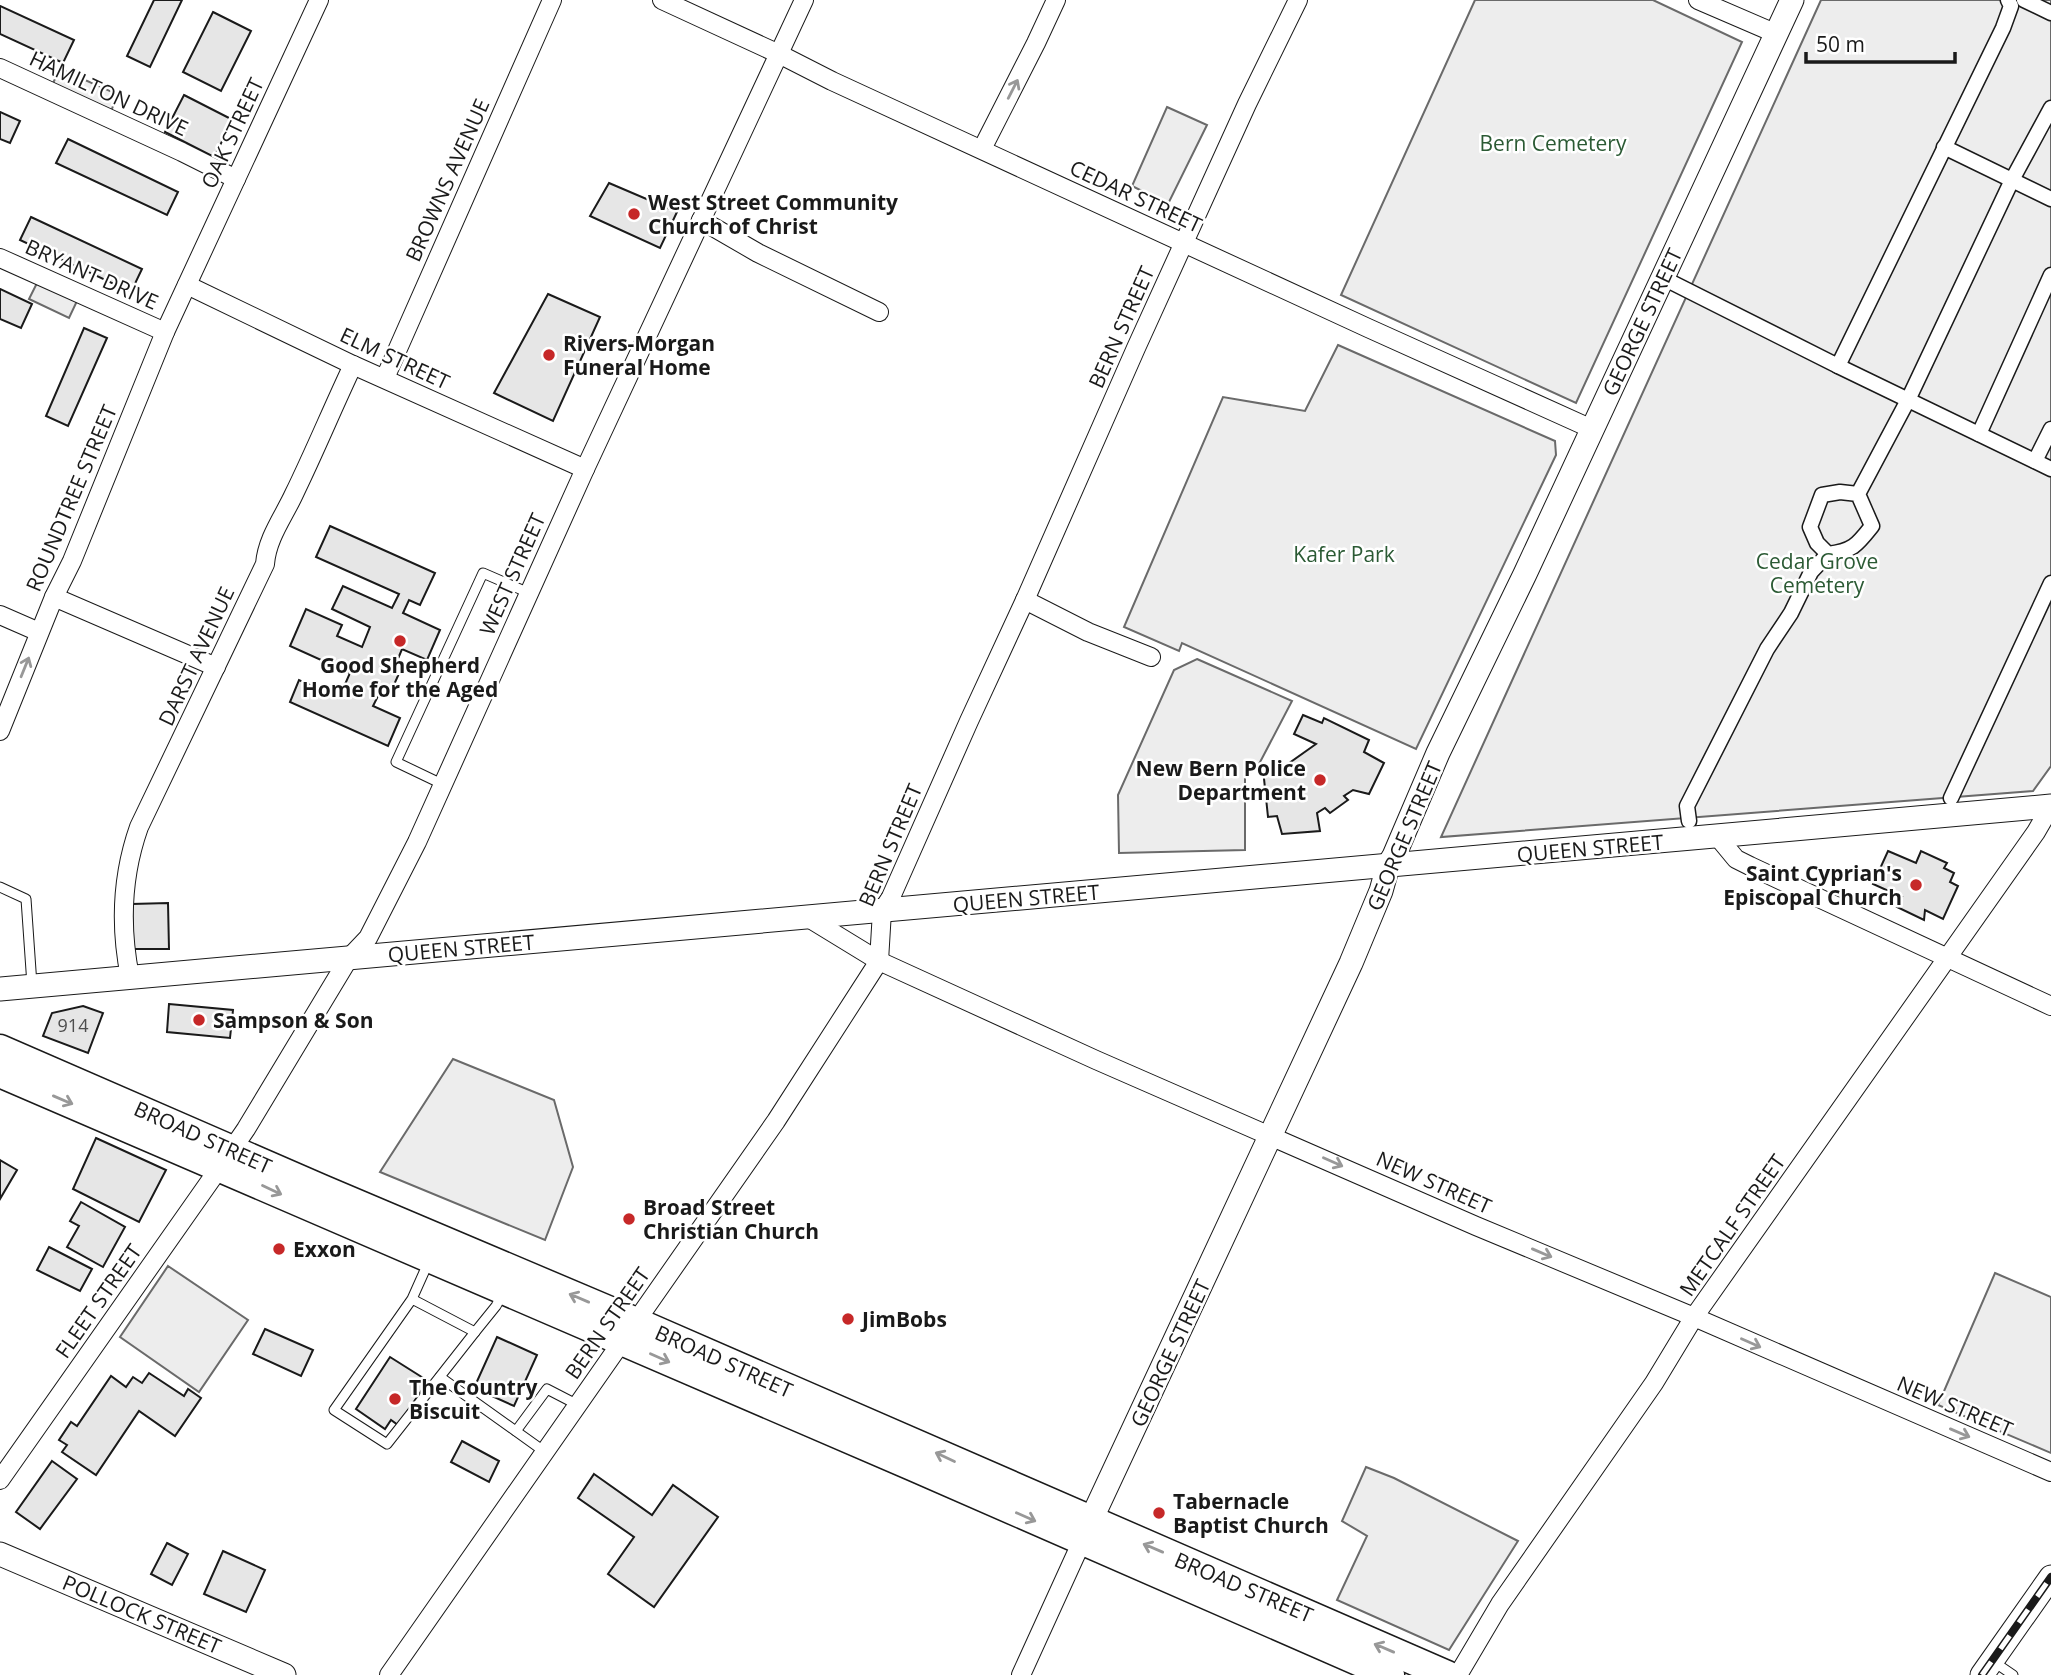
<svg xmlns="http://www.w3.org/2000/svg" width="2051" height="1675" viewBox="0 0 2051 1675" font-family="'Open Sans',sans-serif">
	<rect width="100%" height="100%" fill="#fff"/>
	<g fill="#ededed" stroke="#6a6a6a" stroke-width="2">
		<polygon points="1475,0 1653,0 1742,42 1576,403 1341,295"/>
		<polygon points="1821,0 2051,0 2051,766 2033,791 1441,837"/>
		<polygon points="60,69 117,94 111,112 52,85"/>
		<polygon points="1167,107 1207,125 1168,204 1132,186"/>
		<polygon points="37,283 77,301 69,318 29,299"/>
		<polygon points="1338,345 1555,441 1556,455 1416,749 1182,643 1179,651 1124,627 1223,397 1305,411"/>
		<polygon points="1197,659 1292,701 1258,766 1245,777 1245,850 1119,853 1118,795 1174,670"/>
		<polygon points="453,1059 554,1100 573,1167 545,1240 380,1172"/>
		<polygon points="168,1266 248,1320 199,1392 120,1337"/>
		<polygon points="1995,1273 2051,1297 2051,1453 1938,1405"/>
		<polygon points="1366,1467 1394,1478 1518,1541 1449,1650 1337,1600 1367,1536 1342,1521"/>
	</g>
	<g fill="#e6e6e6" stroke="#1a1a1a" stroke-width="2">
		<polygon points="154,0 182,0 150,67 127,56"/>
		<polygon points="0,6 74,40 63,63 0,34"/>
		<polygon points="213,12 251,31 221,91 183,72"/>
		<polygon points="184,95 233,120 214,157 165,132"/>
		<polygon points="0,112 20,121 10,143 0,139"/>
		<polygon points="68,139 178,192 167,215 56,163"/>
		<polygon points="609,183 677,212 660,248 590,216"/>
		<polygon points="31,217 142,269 131,292 20,240"/>
		<polygon points="0,289 32,304 21,328 0,319"/>
		<polygon points="548,294 600,317 553,421 494,393"/>
		<polygon points="84,328 107,338 68,426 46,416"/>
		<polygon points="330,526 435,573 420,605 409,600 403,613 440,630 427,660 402,649 395,666 401,669 389,696 380,692 373,706 400,718 388,746 290,702 299,680 339,698 350,673 290,646 306,609 342,625 337,636 362,647 370,627 332,609 343,586 392,608 399,594 316,557"/>
		<polygon points="1303,715 1322,723 1324,718 1369,740 1364,752 1384,763 1369,794 1353,790 1344,796 1348,800 1330,813 1325,808 1317,813 1320,831 1282,834 1277,816 1268,817 1263,769 1285,766 1316,744 1294,734"/>
		<polygon points="1888,851 1916,863 1921,851 1947,863 1944,868 1954,873 1950,882 1958,886 1943,919 1925,910 1924,920 1897,907 1902,897 1873,884"/>
		<polygon points="168,903 169,949 133,949 132,904"/>
		<polygon points="169,1004 233,1010 230,1038 167,1032"/>
		<polygon points="83,1006 103,1013 88,1053 43,1036 52,1013"/>
		<polygon points="96,1138 166,1170 139,1222 73,1189"/>
		<polygon points="0,1160 17,1170 0,1199"/>
		<polygon points="81,1202 125,1227 103,1267 67,1247 79,1226 70,1221"/>
		<polygon points="49,1247 92,1269 80,1291 37,1270"/>
		<polygon points="265,1329 313,1350 301,1376 253,1354"/>
		<polygon points="497,1337 537,1355 514,1406 474,1388"/>
		<polygon points="390,1357 428,1381 398,1425 391,1420 385,1429 356,1409"/>
		<polygon points="149,1373 184,1396 188,1389 201,1398 175,1436 139,1411 96,1475 62,1452 67,1445 59,1440 71,1422 77,1426 111,1376 126,1387 133,1377 142,1383"/>
		<polygon points="462,1441 499,1461 489,1482 451,1462"/>
		<polygon points="52,1461 77,1479 40,1529 16,1512"/>
		<polygon points="594,1474 652,1515 673,1485 718,1517 654,1607 608,1574 634,1537 578,1498"/>
		<polygon points="167,1543 188,1554 172,1585 151,1574"/>
		<polygon points="223,1551 265,1570 246,1612 204,1594"/>
	</g>
	<g fill="none" stroke-linecap="round" stroke-linejoin="round">
		<defs>
			<g id="service">
				<polyline points="442,784 396,762 483,573 529,593"/>
				<polyline points="0,887 26,899 32,985"/>
				<polyline points="412,1299 475,1332 387,1444 334,1410 412,1299 429,1261"/>
				<polyline points="475,1332 496,1306 503,1293"/>
				<polyline points="440,1377 545,1452"/>
				<polyline points="516,1431 547,1389 578,1405"/>
				<polyline points="1994,1662 2013,1675"/>
			</g>
			<g id="pedestrian">
				<polyline points="2024,0 2051,13"/>
				<polyline points="1944,147 2051,199"/>
				<polyline points="1663,278 1838,366 2003,28 2011,6 2008,0"/>
				<polyline points="1838,366 2051,469"/>
				<polyline points="1979,434 2051,275"/>
				<polyline points="2035,461 2051,429"/>
				<path d="M1858,494L1872,526C1857,545 1853,551 1828,554L1817,543L1810,527L1822,495L1840,492L1858,494L1908,400L2012,180L2051,108"/>
				<polyline points="1951,798 2051,583"/>
				<polyline points="1689,821 1687,806 1767,649 1791,613 1811,572 1828,554"/>
			</g>
			<g id="minor">
				<polyline points="662,0 779,54 832,81 1368,328 1592,429"/>
				<polyline points="1698,0 1777,34"/>
				<polyline points="0,68 182,152 236,179"/>
				<polyline points="982,149 1036,43 1056,0"/>
				<polyline points="701,220 758,253 879,312"/>
				<polyline points="0,258 165,332"/>
				<polyline points="187,285 353,365 585,469"/>
				<polyline points="385,378 552,0"/>
				<polyline points="54,597 216,667"/>
				<polyline points="1025,600 1088,632 1151,657"/>
				<polyline points="0,615 39,632"/>
				<polyline points="0,731 54,597 72,561 165,332 319,0"/>
				<polyline points="1717,836 1736,859 1750,866 2051,1006"/>
				<polyline points="807,917 879,961 1096,1060 1476,1226 1694,1317 2051,1472"/>
				<path d="M130,977C120,927 122,875 139,827L265,564C267,538 284,516 294,494C315,451 333,407 353,365"/>
				<polyline points="0,1480 220,1167 246,1129 349,958 368,938 417,842 585,469 804,0"/>
				<polyline points="389,1675 776,1121 879,961 882,911 891,897 969,721 1025,600 1136,348 1247,104 1298,0"/>
				<polyline points="1021,1675 1082,1541"/>
				<polyline points="1458,1675 1500,1604 1654,1383 1694,1317 2036,832 2051,806"/>
			</g>
			<g id="tertiary">
				<polyline points="0,989 2051,806"/>
				<polyline points="1084,1535 1351,963 1381,891 1388,866 1394,856 1438,753 1525,574 1792,0"/>
				<polyline points="0,1554 284,1675"/>
				<polyline points="1982,1675 2051,1577"/>
			</g>
			<g id="primary">
				<polyline points="0,1049 322,1189 636,1322 1447,1675"/>
				<polyline points="0,1073 914,1467 1390,1675"/>
			</g>
		</defs>
		<use href="#service" stroke="#1a1a1a" stroke-width="11"/>
		<use href="#pedestrian" stroke="#1a1a1a" stroke-width="17"/>
		<use href="#minor" stroke="#1a1a1a" stroke-width="20"/>
		<use href="#tertiary" stroke="#1a1a1a" stroke-width="25"/>
		<use href="#primary" stroke="#1a1a1a" stroke-width="31"/>
		<use href="#service" stroke="#fff" stroke-width="9"/>
		<use href="#pedestrian" stroke="#fff" stroke-width="14"/>
		<use href="#minor" stroke="#fff" stroke-width="18"/>
		<use href="#tertiary" stroke="#fff" stroke-width="23"/>
		<use href="#primary" stroke="#fff" stroke-width="28"/>
		<defs>
			<polyline id="rail" points="1982,1675 2051,1577"/>
		</defs>
		<use href="#rail" stroke="#1a1a1a" stroke-width="8"/>
		<use href="#rail" stroke="#fff" stroke-width="5" stroke-dasharray="16" stroke-linecap="butt"/>
	</g>
	<defs><path id="oneway-shaft" d="M-6 0H5M1.5-3L5.5 0L1.5 3" fill="none" stroke-width="1.6" stroke-linecap="round" stroke-linejoin="round" transform="scale(1.75)"/></defs>
	<g stroke="#989898">
		<use href="#oneway-shaft" transform="translate(1013 89) rotate(-63)"/>
		<use href="#oneway-shaft" transform="translate(25 667) rotate(-68)"/>
		<use href="#oneway-shaft" transform="translate(63 1100) rotate(23)"/>
		<use href="#oneway-shaft" transform="translate(1333 1162) rotate(24)"/>
		<use href="#oneway-shaft" transform="translate(272 1190) rotate(25)"/>
		<use href="#oneway-shaft" transform="translate(1542 1253) rotate(23)"/>
		<use href="#oneway-shaft" transform="translate(579 1298) rotate(-157)"/>
		<use href="#oneway-shaft" transform="translate(1751 1343) rotate(24)"/>
		<use href="#oneway-shaft" transform="translate(660 1358) rotate(24)"/>
		<use href="#oneway-shaft" transform="translate(1960 1433) rotate(23)"/>
		<use href="#oneway-shaft" transform="translate(945 1457) rotate(-155)"/>
		<use href="#oneway-shaft" transform="translate(1026 1517) rotate(24)"/>
		<use href="#oneway-shaft" transform="translate(1153 1548) rotate(-157)"/>
		<use href="#oneway-shaft" transform="translate(1384 1648) rotate(-157)"/>
	</g>
	<g fill="#c62828" stroke="#fff" stroke-width="2.5">
		<circle cx="634" cy="214" r="7"/>
		<circle cx="549" cy="355" r="7"/>
		<circle cx="400" cy="641" r="7"/>
		<circle cx="1320" cy="780" r="7"/>
		<circle cx="1916" cy="885" r="7"/>
		<circle cx="199" cy="1020" r="7"/>
		<circle cx="629" cy="1219" r="7"/>
		<circle cx="279" cy="1249" r="7"/>
		<circle cx="848" cy="1319" r="7"/>
		<circle cx="395" cy="1399" r="7"/>
		<circle cx="1159" cy="1513" r="7"/>
	</g>
	<g text-anchor="middle" dominant-baseline="central" stroke-width="5" stroke-linejoin="round" paint-order="stroke">
		<g font-size="18" fill="#4d4d4d">
			<text x="73" y="1025">914</text>
		</g>
		<g font-size="21" fill="#1a1a1a" stroke="#fff">
			<text transform="translate(109 93) rotate(25)">HAMILTON DRIVE</text>
			<text transform="translate(232 133) rotate(-65)">OAK STREET</text>
			<text transform="translate(447 180) rotate(-66)">BROWNS AVENUE</text>
			<text transform="translate(1136 196) rotate(25)">CEDAR STREET</text>
			<text transform="translate(92 274) rotate(24)">BRYANT DRIVE</text>
			<text transform="translate(1642 322) rotate(-65)">GEORGE STREET</text>
			<text transform="translate(1121 327) rotate(-66)">BERN STREET</text>
			<text transform="translate(395 358) rotate(25)">ELM STREET</text>
			<text transform="translate(71 498) rotate(-67)">ROUNDTREE STREET</text>
			<text transform="translate(512 574) rotate(-66)">WEST STREET</text>
			<text transform="translate(196 656) rotate(-65)">DARST AVENUE</text>
			<text transform="translate(1404 836) rotate(-67)">GEORGE STREET</text>
			<text transform="translate(890 845) rotate(-67)">BERN STREET</text>
			<text transform="translate(1590 848) rotate(-5)">QUEEN STREET</text>
			<text transform="translate(1026 898) rotate(-5)">QUEEN STREET</text>
			<text transform="translate(461 948) rotate(-5)">QUEEN STREET</text>
			<text transform="translate(203 1137) rotate(24)">BROAD STREET</text>
			<text transform="translate(1434 1182) rotate(24)">NEW STREET</text>
			<text transform="translate(1732 1225) rotate(-55)">METCALF STREET</text>
			<text transform="translate(98 1301) rotate(-55)">FLEET STREET</text>
			<text transform="translate(607 1323) rotate(-55)">BERN STREET</text>
			<text transform="translate(1170 1353) rotate(-65)">GEORGE STREET</text>
			<text transform="translate(724 1361) rotate(24)">BROAD STREET</text>
			<text transform="translate(1955 1406) rotate(23)">NEW STREET</text>
			<text transform="translate(1244 1587) rotate(23)">BROAD STREET</text>
			<text transform="translate(142 1614) rotate(23)">POLLOCK STREET</text>
		</g>
		<g font-size="21" fill="#2b5a34" stroke="#fff">
			<text x="1553" y="143">Bern Cemetery</text>
			<text x="1344" y="554">Kafer Park</text>
			<text x="1817" y="561">Cedar Grove<tspan x="1817" dy="24">Cemetery</tspan></text>
		</g>
		<g font-size="21" font-weight="bold" fill="#1a1a1a" stroke="#fff" text-anchor="start">
			<text x="648" y="202">West Street Community<tspan x="648" dy="24">Church of Christ</tspan></text>
			<text x="563" y="343">Rivers-Morgan<tspan x="563" dy="24">Funeral Home</tspan></text>
			<text x="400" y="665" text-anchor="middle">Good Shepherd<tspan x="400" dy="24">Home for the Aged</tspan></text>
			<text x="1306" y="768" text-anchor="end">New Bern Police<tspan x="1306" dy="24">Department</tspan></text>
			<text x="1902" y="873" text-anchor="end">Saint Cyprian's<tspan x="1902" dy="24">Episcopal Church</tspan></text>
			<text x="213" y="1020">Sampson &amp; Son</text>
			<text x="643" y="1207">Broad Street<tspan x="643" dy="24">Christian Church</tspan></text>
			<text x="293" y="1249">Exxon</text>
			<text x="862" y="1319">JimBobs</text>
			<text x="409" y="1387">The Country<tspan x="409" dy="24">Biscuit</tspan></text>
			<text x="1173" y="1501">Tabernacle<tspan x="1173" dy="24">Baptist Church</tspan></text>
		</g>
	</g>
	<path d="M1806 52v10h149v-10" fill="none" stroke="#1a1a1a" stroke-width="3.5"/>
	<text x="1816" y="52" font-size="21" fill="#1a1a1a" stroke="#ffffff" stroke-width="5" paint-order="stroke">50 m</text>
</svg>
